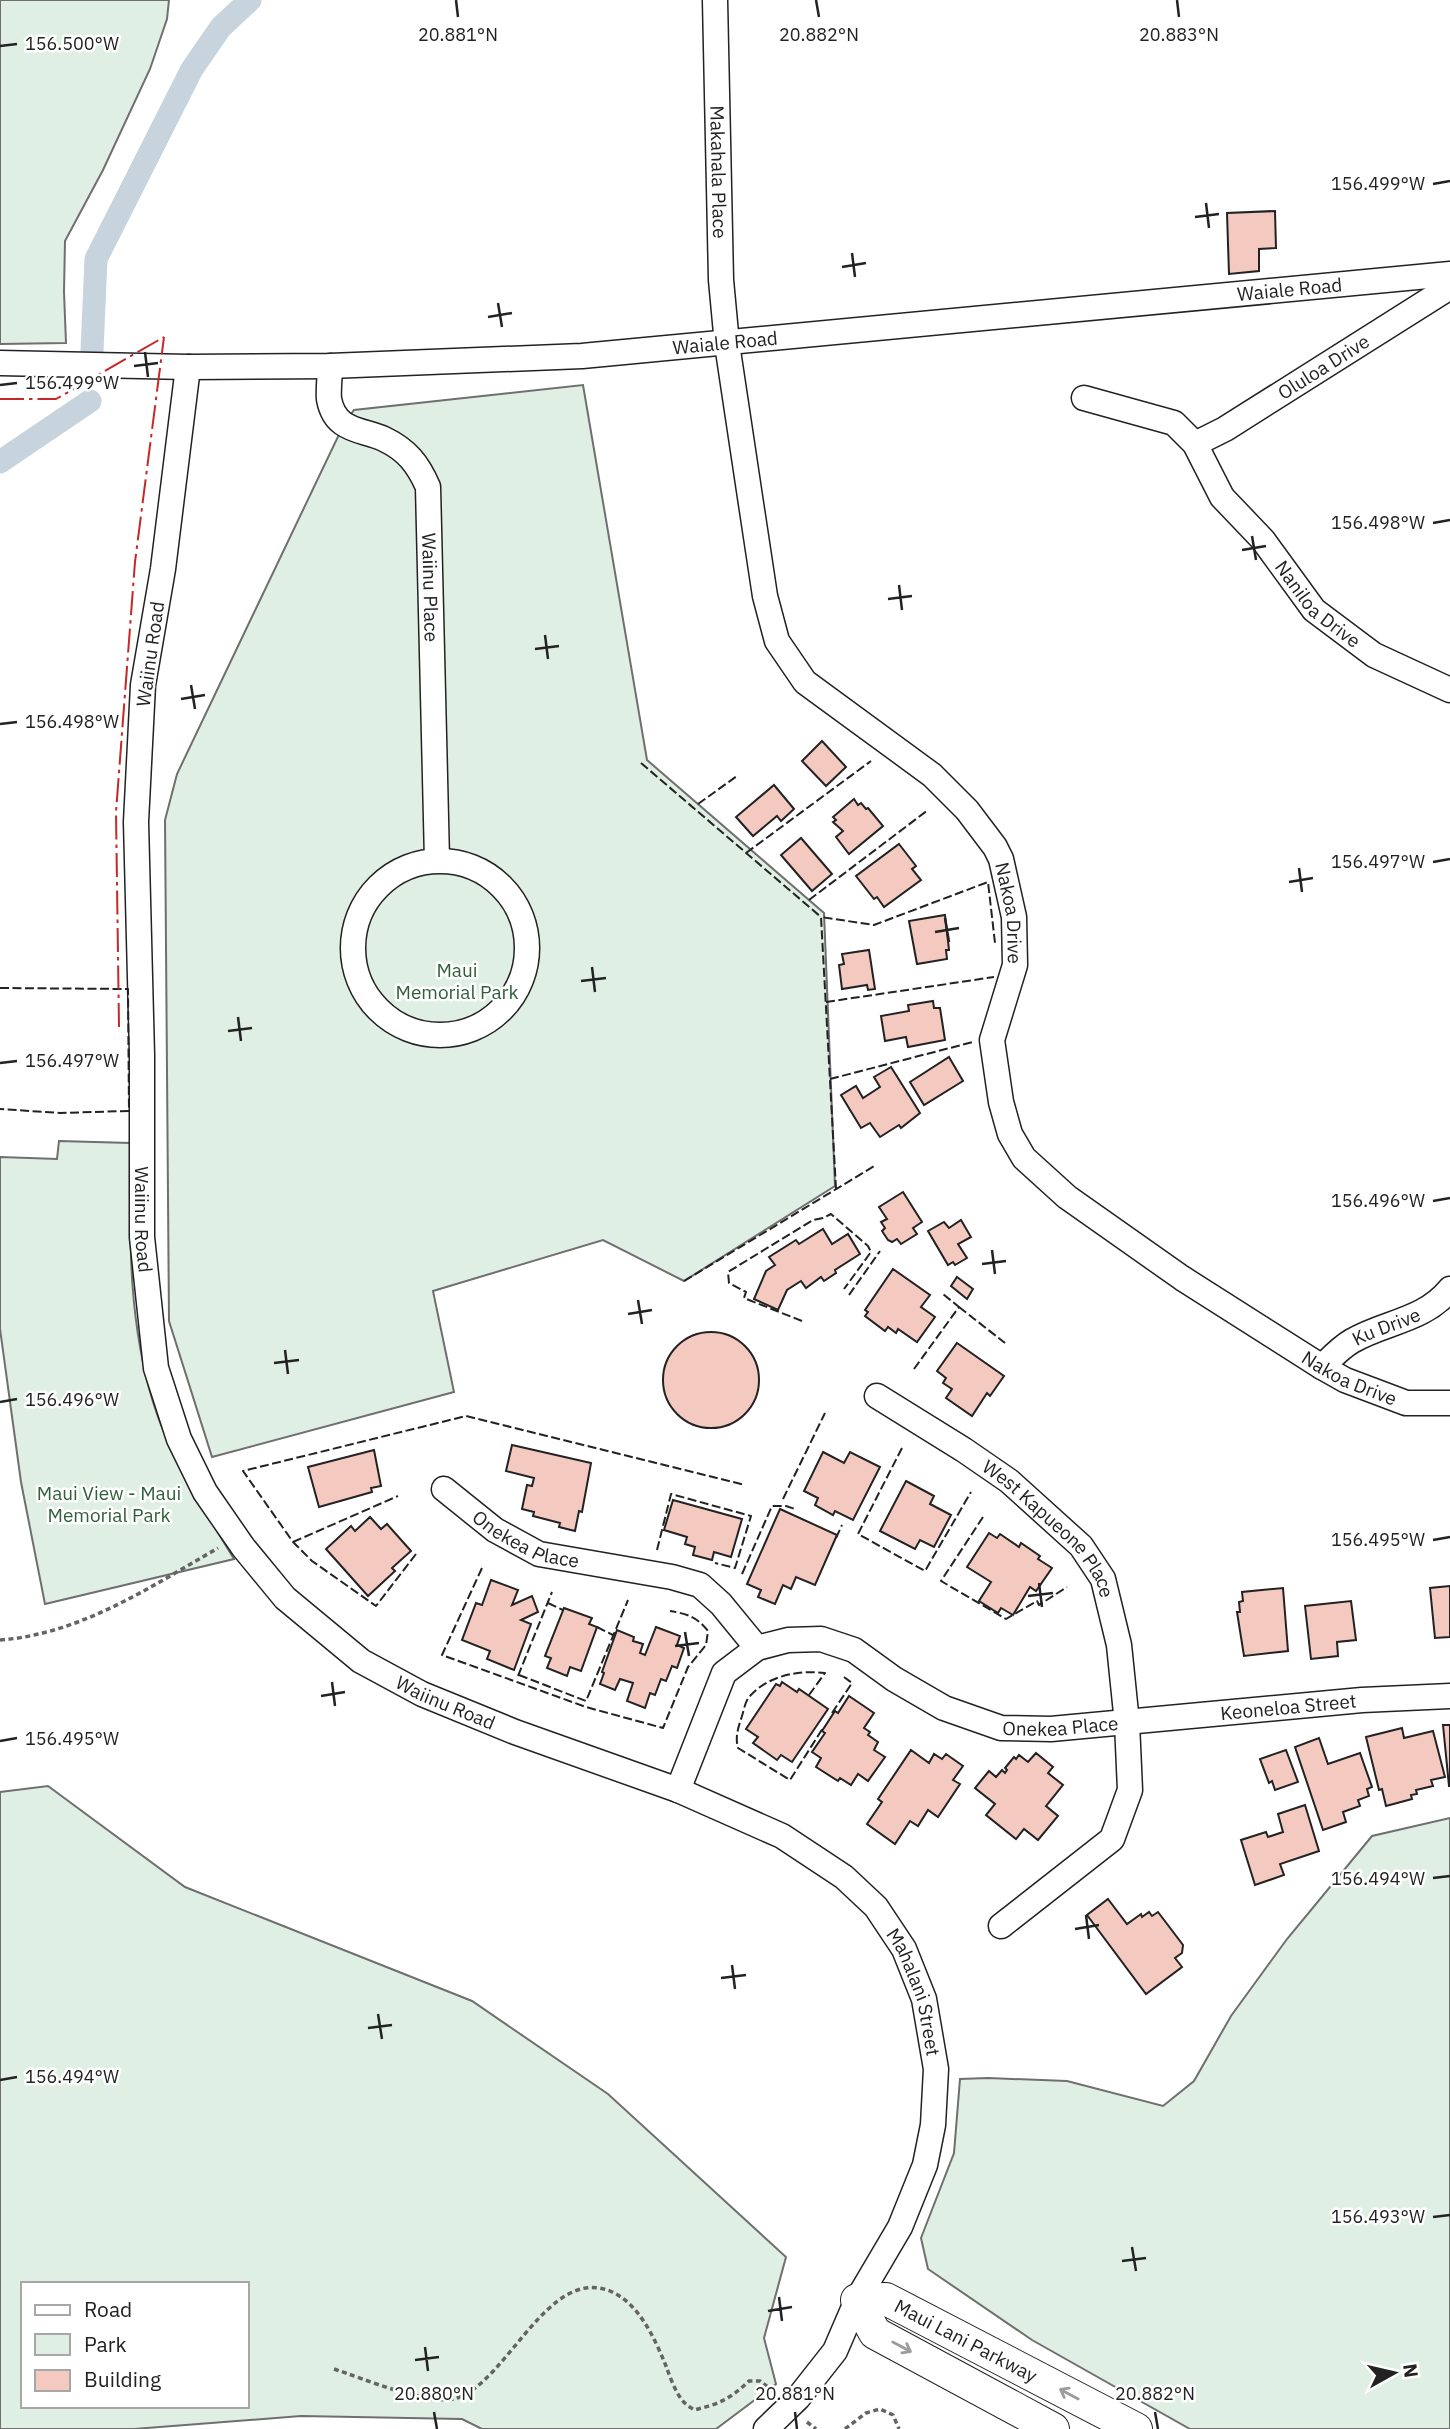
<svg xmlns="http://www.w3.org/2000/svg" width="1450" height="2429" viewBox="0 0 1450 2429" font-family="'IBM Plex Sans',sans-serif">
	<rect width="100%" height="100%" fill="#fff"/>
	<g fill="#e0efe3" stroke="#6f6f6f" stroke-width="2" fill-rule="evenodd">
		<polygon points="0,0 169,0 167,19 150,69 103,170 65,241 64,292 66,343 0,344"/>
		<polygon points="583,385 647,760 824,913 835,1186 684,1281 603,1240 433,1291 454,1392 212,1457 169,1321 165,820 177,774 344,424 354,410"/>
		<path d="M59,1141L130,1143C130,1232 127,1316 153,1402C170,1458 204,1509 234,1559L45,1604L21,1482L0,1329V1157L57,1159Z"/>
		<path d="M48,1786L185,1887L472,2001L608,2094L786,2257L764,2338L776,2384L716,2429H482L462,2419L301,2416L134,2429H0V1792ZM23,2284H247V2406H23Z"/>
		<polygon points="1450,1818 1450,2429 1190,2429 1032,2340 928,2269 921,2238 954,2153 960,2079 988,2078 1067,2081 1163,2106 1194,2081 1231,2016 1287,1939 1372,1836"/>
	</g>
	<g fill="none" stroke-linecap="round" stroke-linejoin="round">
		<g stroke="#c7d3dd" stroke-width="23">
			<polyline points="92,351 96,259 192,69 221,27 250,0"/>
			<polyline points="0,462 90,401"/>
		</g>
	</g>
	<g fill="#f3c9c0" stroke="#222" stroke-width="2">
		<polygon points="1275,211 1276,248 1259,249 1259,271 1229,274 1227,213"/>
		<polygon points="822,741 846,767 826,786 802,761"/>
		<polygon points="774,785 794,809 781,821 777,816 753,836 736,817"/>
		<polygon points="854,799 858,805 861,803 866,809 868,808 883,826 849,854 836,837 843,831 833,822 836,820 833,817"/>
		<polygon points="801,838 832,874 812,891 781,855"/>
		<polygon points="899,844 916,866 912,869 921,880 884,907 877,897 874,899 856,876"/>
		<polygon points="945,915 949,950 946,950 947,959 917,964 909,921"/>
		<polygon points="869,950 875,989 868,990 867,985 842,989 839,965 844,964 842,954"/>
		<polygon points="933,1001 934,1008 940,1008 945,1040 908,1047 906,1037 885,1041 881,1016 909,1011 908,1005"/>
		<polygon points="949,1057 963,1081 924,1105 910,1082"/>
		<polygon points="891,1067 920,1113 901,1128 899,1125 880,1137 870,1123 861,1128 841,1095 856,1086 863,1098 880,1087 874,1077"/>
		<polygon points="903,1192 922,1222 913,1228 917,1234 901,1244 897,1239 892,1242 888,1240 882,1231 885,1228 881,1222 887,1219 879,1207"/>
		<polygon points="961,1220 971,1237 958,1244 967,1258 955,1265 953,1262 948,1265 928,1231 944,1222 949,1228"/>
		<polygon points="823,1229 832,1244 848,1234 860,1254 835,1270 836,1273 824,1281 821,1277 806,1288 801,1281 787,1290 778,1310 754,1299 766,1271 775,1265 769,1257 796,1240 799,1244"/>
		<polygon points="893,1269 930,1295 921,1307 935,1317 917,1342 898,1329 896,1333 888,1327 885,1331 865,1316 868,1312 865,1310"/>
		<polygon points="957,1277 973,1289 967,1299 951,1286"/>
		<circle cx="711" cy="1380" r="48"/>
		<polygon points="957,1343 1004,1376 990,1396 987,1393 972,1416 946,1398 952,1389 943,1383 946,1378 937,1371"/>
		<polygon points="512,1445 591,1463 582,1512 579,1511 575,1531 559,1527 560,1523 533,1516 534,1512 522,1509 527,1485 532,1486 534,1478 506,1471"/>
		<polygon points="374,1450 381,1486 371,1488 372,1492 319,1507 308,1467"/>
		<polygon points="823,1452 844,1463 850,1452 880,1467 853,1520 835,1511 833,1515 815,1505 818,1498 804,1491"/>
		<polygon points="906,1481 934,1496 930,1504 951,1515 934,1547 920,1540 915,1549 880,1531"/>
		<polygon points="673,1500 742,1519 731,1557 714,1552 712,1560 693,1555 695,1547 685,1544 687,1537 664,1530"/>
		<polygon points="780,1509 837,1535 815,1585 796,1577 791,1589 783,1585 775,1604 758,1597 761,1590 747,1584"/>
		<polygon points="370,1517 381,1529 387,1524 411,1551 392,1568 395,1571 368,1596 326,1549 351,1526 355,1531"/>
		<polygon points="989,1533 997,1538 1000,1534 1019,1547 1021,1543 1040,1556 1038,1559 1052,1568 1036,1591 1030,1587 1013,1615 1001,1608 998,1613 979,1601 991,1582 967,1567"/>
		<polygon points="491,1580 518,1590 512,1605 532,1596 538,1612 521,1620 531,1624 514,1670 487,1659 490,1651 462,1640 476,1603 482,1605"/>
		<polygon points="1450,1586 1450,1637 1435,1638 1430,1588"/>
		<polygon points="1283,1588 1288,1651 1244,1656 1237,1612 1240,1612 1239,1602 1243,1601 1242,1592"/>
		<polygon points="1351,1601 1356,1640 1337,1642 1338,1656 1311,1659 1305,1606"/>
		<polygon points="564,1608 592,1618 589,1624 597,1627 581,1671 570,1667 567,1676 547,1668 551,1658 545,1656"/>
		<polygon points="656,1627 680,1636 677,1645 684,1648 677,1668 672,1666 666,1681 661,1679 655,1695 650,1693 645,1708 627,1701 633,1683 620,1679 615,1690 600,1684 604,1673 602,1672 617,1630 634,1637 633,1641 643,1644 640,1653 645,1655"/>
		<polygon points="782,1682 797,1692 799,1689 828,1709 792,1762 781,1755 777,1760 753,1743 758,1737 746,1729 776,1684 780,1686"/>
		<polygon points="849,1696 874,1713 864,1728 870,1732 868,1735 878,1742 874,1750 885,1757 868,1781 858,1774 851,1785 840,1778 838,1781 816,1767 821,1758 812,1752 825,1733 822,1731 835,1711 838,1713"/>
		<polygon points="1443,1725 1450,1725 1450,1786 1449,1786"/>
		<polygon points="1402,1728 1404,1738 1433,1731 1445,1777 1431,1780 1433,1786 1416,1790 1417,1794 1411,1795 1412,1799 1386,1806 1382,1789 1379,1790 1366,1737"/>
		<polygon points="1319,1738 1328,1764 1360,1753 1372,1787 1367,1789 1369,1796 1358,1800 1360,1806 1343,1812 1346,1822 1323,1830 1295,1747"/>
		<polygon points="911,1750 929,1763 934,1754 942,1759 946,1754 963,1766 953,1780 960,1784 938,1817 928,1810 918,1826 910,1821 895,1844 867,1824 882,1802 878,1799"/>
		<polygon points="1286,1750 1298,1782 1275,1790 1272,1781 1269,1783 1260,1759"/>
		<polygon points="1036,1753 1053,1767 1048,1773 1063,1785 1046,1806 1058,1816 1038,1840 1024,1829 1016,1839 986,1815 995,1804 975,1788 989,1771 996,1777 1002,1770 1005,1773 1007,1770 1005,1768 1014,1757 1016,1759 1019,1755 1028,1762"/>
		<polygon points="1305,1805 1319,1851 1280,1864 1284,1875 1255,1885 1241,1840 1266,1832 1268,1837 1283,1832 1278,1814"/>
		<polygon points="1108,1899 1127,1924 1141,1914 1142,1917 1149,1912 1152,1916 1158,1912 1183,1945 1182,1953 1175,1958 1182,1967 1146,1994 1087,1915"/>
	</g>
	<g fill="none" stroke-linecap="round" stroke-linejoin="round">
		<defs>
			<g id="minor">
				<path id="s1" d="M715,0L721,280L727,344L750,497L765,596L777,641L805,682L932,775L967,810L995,847L1001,859L1014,917L1015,965L992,1040L1001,1102L1010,1134L1024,1158L1067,1197L1182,1278L1322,1367L1345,1380L1406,1403H1450"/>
				<path id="s2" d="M0,363L188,367L330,366L582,356L1450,274"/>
				<path id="s3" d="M330,366C330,376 328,389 329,399C335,432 362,429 384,439C407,450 418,464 428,487L437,860"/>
				<path id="s4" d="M188,367L163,569L143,685L136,822L142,1055V1237L156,1368L179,1439L205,1492L243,1547L285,1598L361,1661L422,1694L515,1732L678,1790L782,1836L844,1877L876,1907L904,1949L924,1999L936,2069L933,2125L925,2165L900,2227L857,2300L835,2351L798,2398L766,2429"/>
				<path id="s5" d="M1084,398L1174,423L1195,444L1222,497L1263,540L1314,610L1374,655L1450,690"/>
				<path id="s6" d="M1195,444L1225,429L1450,287"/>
				<circle cx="440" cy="948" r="87"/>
				<path id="s7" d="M1322,1367C1332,1357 1340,1348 1352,1341C1384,1322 1424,1321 1450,1289"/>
				<path id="s8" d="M877,1396L964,1450L1009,1481L1081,1546L1103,1579L1119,1645L1127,1723L1130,1790L1112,1839L1001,1926"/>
				<path id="s9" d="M444,1489L495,1530L539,1554L672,1577L700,1585L721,1604L757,1648"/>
				<path id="s10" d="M678,1790L724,1673L757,1648L788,1640L821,1639L854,1650L894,1679L944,1708L1001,1728L1051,1729L1362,1700L1450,1696"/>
			</g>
			<g id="major">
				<path id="s11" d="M1053,2429L875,2333L857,2300L886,2299L1136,2429"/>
			</g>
		</defs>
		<use href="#minor" stroke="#222" stroke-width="27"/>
		<use href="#major" stroke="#222" stroke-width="34"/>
		<g stroke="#646464" stroke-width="3.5" stroke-dasharray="5 3.5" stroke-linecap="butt">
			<path d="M0,1640C81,1634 150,1587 218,1548"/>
			<path d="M334,2369C362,2378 430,2407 457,2398C508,2381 548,2266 610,2291C639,2303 655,2339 666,2366C670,2377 675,2391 682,2400C685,2404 690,2407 694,2410C719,2404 730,2399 749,2381H760L773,2391"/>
			<polyline points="807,2422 816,2429"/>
			<polyline points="845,2429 866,2413 880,2409 893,2415 899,2429"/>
		</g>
		<use href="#minor" stroke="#fff" stroke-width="24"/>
		<use href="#major" stroke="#fff" stroke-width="32"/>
		<g stroke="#222" stroke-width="2" stroke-dasharray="9 3.5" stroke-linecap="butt">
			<polyline points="641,763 821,917"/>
			<polyline points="698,804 737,776"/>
			<polyline points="746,853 871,761"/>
			<polyline points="809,900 928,810"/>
			<polyline points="0,988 128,989 129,1111 60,1113 0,1109"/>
			<polyline points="826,1002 994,977"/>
			<polyline points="830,1079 973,1042"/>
			<polyline points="836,1189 821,917 874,925 988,882 995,943"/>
			<polyline points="684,1281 876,1165"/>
			<polyline points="849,1295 880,1251"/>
			<polyline points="959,1307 1005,1343"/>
			<polyline points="802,1321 744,1298 746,1292 729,1283 728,1272 813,1220 823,1218 831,1214 868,1246 871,1252 844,1289"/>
			<polyline points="914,1369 959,1307 943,1294"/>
			<polyline points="902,1448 858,1534 925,1571 971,1492"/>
			<polyline points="783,1499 825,1413"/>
			<polyline points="983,1517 941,1581 1006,1619 1037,1601 1039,1605 1067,1587"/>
			<polyline points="836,1538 842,1525"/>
			<polyline points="293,1542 398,1496"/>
			<polyline points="657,1550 671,1494 751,1516 735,1568 715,1563"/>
			<polyline points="416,1554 376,1606 312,1561 293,1542 243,1471 466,1416 745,1485"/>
			<path d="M482,1568L442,1655L586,1707L663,1728L688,1667L706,1645L708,1631C697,1617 688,1614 670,1611"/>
			<polyline points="742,1574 772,1506 786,1506 795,1509"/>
			<polyline points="548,1603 563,1610"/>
			<polyline points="597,1627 613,1635"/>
			<polyline points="519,1675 586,1701 628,1600"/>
			<polyline points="518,1676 552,1592"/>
			<path d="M809,1695L825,1673C799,1670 769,1675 750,1696C745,1701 744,1710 742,1716C738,1728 735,1737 738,1748L790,1780L823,1728"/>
			<polyline points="832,1713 852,1683 844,1677"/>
		</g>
		<g stroke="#c62828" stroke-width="2" stroke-dasharray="24 5 3.5 5" stroke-linecap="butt">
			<polyline points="0,399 56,399 164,337"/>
			<polyline points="119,1027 116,812 135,562 164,337"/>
		</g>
	</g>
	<defs><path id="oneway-shaft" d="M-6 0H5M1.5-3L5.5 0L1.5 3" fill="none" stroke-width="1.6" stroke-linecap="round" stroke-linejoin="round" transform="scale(1.75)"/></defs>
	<g stroke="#9c9c9c">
		<use href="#oneway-shaft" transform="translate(902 2347) rotate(28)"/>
		<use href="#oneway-shaft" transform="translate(1069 2394) rotate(-152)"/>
	</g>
	<path fill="none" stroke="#222" stroke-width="2.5" d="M456,0L458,17M816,0L819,17M1177,0L1179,17M0,46L17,44M1433,184L1450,181M1206,203L1209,228M1195,217L1219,214M852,253L855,277M842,267L866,263M498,303L502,327M488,317L512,313M145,352L148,377M134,366L158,363M0,385L17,383M1433,523L1450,520M1252,536L1256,560M1242,550L1266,546M899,585L902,610M888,599L912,596M545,635L548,659M535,649L559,646M191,685L195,709M181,699L205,695M0,724L17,722M1433,862L1450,859M1299,868L1302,892M1289,882L1313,878M945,918L949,942M935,932L959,928M592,967L595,992M581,981L606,978M238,1017L241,1041M228,1031L252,1028M0,1063L17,1061M1433,1201L1450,1198M992,1250L995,1274M982,1264L1006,1261M638,1300L642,1324M628,1314L652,1310M285,1350L288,1374M274,1363L299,1360M0,1402L17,1399M1433,1540L1450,1537M1039,1583L1042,1607M1028,1596L1053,1593M685,1632L689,1656M675,1646L699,1643M332,1682L335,1706M321,1696L345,1692M0,1741L17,1738M1433,1878L1450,1876M1086,1915L1089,1939M1075,1929L1099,1925M732,1965L735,1989M721,1978L746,1975M378,2014L382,2039M368,2028L392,2025M0,2080L17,2077M1433,2217L1450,2215M1132,2247L1136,2271M1122,2261L1146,2258M779,2297L782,2321M768,2311L792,2307M425,2347L428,2371M415,2360L439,2357M434,2412L437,2429M795,2412L797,2429M1155,2412L1158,2429"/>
	<g text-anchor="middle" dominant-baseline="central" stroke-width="5" stroke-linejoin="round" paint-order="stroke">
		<g font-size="19" fill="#222" stroke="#fff">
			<text stroke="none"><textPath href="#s1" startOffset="172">Makahala Place</textPath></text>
			<text stroke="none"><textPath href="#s2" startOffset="1293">Waiale Road</textPath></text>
			<text stroke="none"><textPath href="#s2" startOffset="726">Waiale Road</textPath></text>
			<text stroke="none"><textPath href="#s6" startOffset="150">Oluloa Drive</textPath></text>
			<text stroke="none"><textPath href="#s3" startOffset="273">Waiinu Place</textPath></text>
			<text stroke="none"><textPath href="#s5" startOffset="327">Naniloa Drive</textPath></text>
			<text transform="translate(150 654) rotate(-82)">Waiinu Road</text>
			<text stroke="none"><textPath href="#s1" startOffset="1017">Nakoa Drive</textPath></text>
			<text stroke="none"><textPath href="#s4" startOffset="856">Waiinu Road</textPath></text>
			<text stroke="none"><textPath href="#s7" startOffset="77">Ku Drive</textPath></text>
			<text stroke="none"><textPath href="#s1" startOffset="1666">Nakoa Drive</textPath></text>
			<text stroke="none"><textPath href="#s8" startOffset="220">West Kapueone Place</textPath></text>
			<text stroke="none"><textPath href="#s9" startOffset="98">Onekea Place</textPath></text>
			<text stroke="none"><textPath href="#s4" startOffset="1465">Waiinu Road</textPath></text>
			<text stroke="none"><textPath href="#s10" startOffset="723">Keoneloa Street</textPath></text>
			<text stroke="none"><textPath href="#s10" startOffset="494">Onekea Place</textPath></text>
			<text stroke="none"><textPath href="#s4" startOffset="2040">Mahalani Street</textPath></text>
			<text stroke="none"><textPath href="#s11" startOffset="359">Maui Lani Parkway</textPath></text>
		</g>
		<g font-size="19" fill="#2f5e38" stroke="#fff">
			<text x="457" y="970">Maui<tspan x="457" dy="22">Memorial Park</tspan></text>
			<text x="109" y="1493">Maui View - Maui<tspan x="109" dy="22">Memorial Park</tspan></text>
		</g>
	</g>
	<g font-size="18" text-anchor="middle" fill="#222" stroke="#fff" stroke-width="5" stroke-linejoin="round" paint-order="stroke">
		<text x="458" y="41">20.881°N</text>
		<text x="819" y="41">20.882°N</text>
		<text x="1179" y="41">20.883°N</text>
		<text x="72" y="50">156.500°W</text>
		<text x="1378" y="190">156.499°W</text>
		<text x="72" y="389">156.499°W</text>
		<text x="1378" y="529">156.498°W</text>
		<text x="72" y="728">156.498°W</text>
		<text x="1378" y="868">156.497°W</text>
		<text x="72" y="1067">156.497°W</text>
		<text x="1378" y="1207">156.496°W</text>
		<text x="72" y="1406">156.496°W</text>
		<text x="1378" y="1546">156.495°W</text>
		<text x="72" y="1745">156.495°W</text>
		<text x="1378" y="1885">156.494°W</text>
		<text x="72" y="2083">156.494°W</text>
		<text x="1378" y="2223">156.493°W</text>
		<text x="434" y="2400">20.880°N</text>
		<text x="795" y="2400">20.881°N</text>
		<text x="1155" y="2400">20.882°N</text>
	</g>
	<rect x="21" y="2282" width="228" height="126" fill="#ffffff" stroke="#a7a7a7" stroke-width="2"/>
	<rect x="35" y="2305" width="35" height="10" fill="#ffffff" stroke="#a7a7a7" stroke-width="2"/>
	<text x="84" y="2317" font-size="21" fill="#222222">Road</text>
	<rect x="35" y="2334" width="35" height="21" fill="#e0efe3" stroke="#a7a7a7" stroke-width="2"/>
	<text x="84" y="2352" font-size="21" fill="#222222">Park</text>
	<rect x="35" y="2370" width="35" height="21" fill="#f3c9c0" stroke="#a7a7a7" stroke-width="2"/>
	<text x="84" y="2387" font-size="21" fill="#222222">Building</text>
	<g transform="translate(1394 2373) rotate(82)" stroke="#ffffff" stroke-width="5" paint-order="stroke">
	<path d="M0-5L12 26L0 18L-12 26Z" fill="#222222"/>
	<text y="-10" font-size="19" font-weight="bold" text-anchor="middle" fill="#222222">N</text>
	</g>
</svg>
